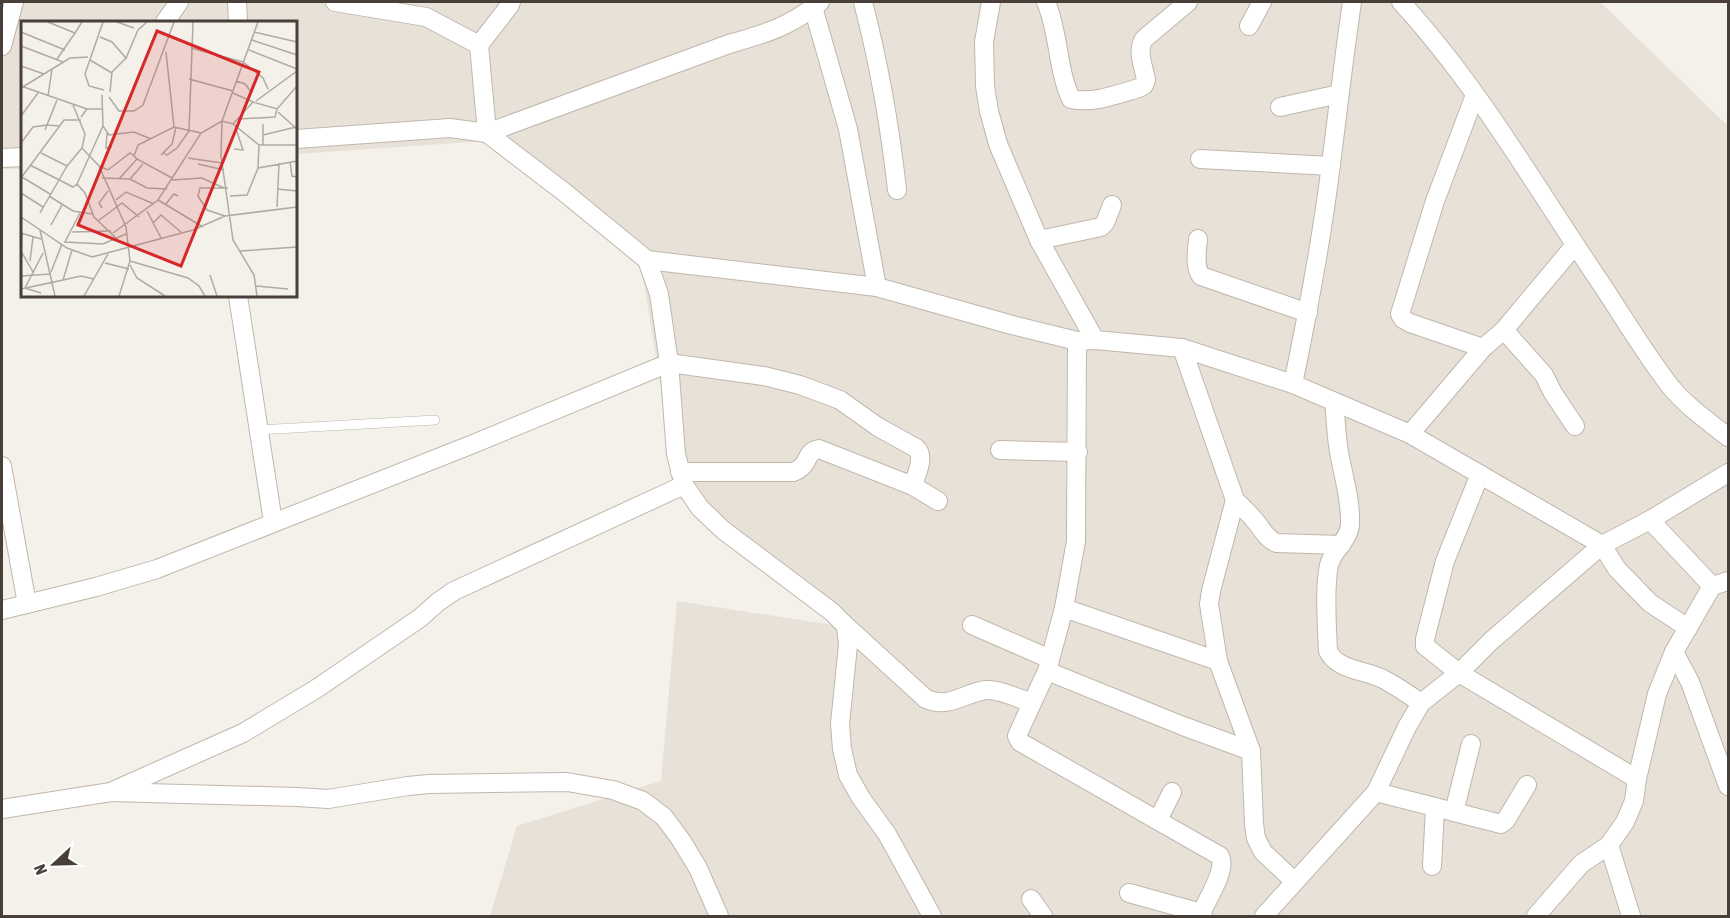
<svg xmlns="http://www.w3.org/2000/svg" width="1730" height="918" viewBox="0 0 1730 918" font-family="'Asap Condensed',sans-serif">
	<rect width="100%" height="100%" fill="#f4f0ea"/>
	<polygon fill="#e8e1d8" points="2,2 1600,2 1728,126 1728,916 490,916 517,826 661,781 677,601 839,626 677,489 640,258 487,141 296,154 296,22 22,22 22,169 2,169"/>
	<g fill="none" stroke-linecap="round" stroke-linejoin="round">
		<defs>
			<polyline id="lane" points="258,430 435,420"/>
			<g id="street">
				<polyline points="237,2 238,22"/>
				<path d="M335,2L426,17L479,45L487,133L564,192L647,260L659,294L669,363L676,454L684,485L700,508L723,530L832,612L846,626L926,699C949,709 964,693 986,690C999,689 1020,699 1032,703L1047,671L1064,608L1076,541L1077,341"/>
				<path d="M863,2C879,64 890,126 897,190"/>
				<polyline points="991,2 984,42 985,86 989,111 998,144 1039,240 1095,340"/>
				<path d="M1046,2C1059,32 1057,69 1071,99C1093,104 1118,94 1139,88L1144,85L1146,80C1144,67 1136,51 1144,39L1188,2"/>
				<path d="M1401,2C1480,88 1538,191 1604,288C1625,320 1646,355 1670,386C1686,406 1708,421 1728,437"/>
				<polyline points="813,7 848,129 877,287"/>
				<polyline points="165,22 179,2"/>
				<polyline points="1249,26 1262,2"/>
				<polyline points="479,45 510,5 511,2"/>
				<polyline points="2,46 14,2"/>
				<polyline points="1475,95 1435,201 1400,314 1403,319 1410,323 1483,348"/>
				<polyline points="1280,107 1339,94"/>
				<path d="M296,139L450,128L487,133L729,44C765,34 791,26 820,2"/>
				<polyline points="2,158 22,157"/>
				<polyline points="1200,159 1331,166"/>
				<path d="M1198,239C1197,251 1194,266 1201,276L1308,313"/>
				<polyline points="1039,240 1101,227 1105,223 1112,205"/>
				<polyline points="647,260 877,287 1012,325 1077,341 1095,340 1182,348 1293,384 1410,434 1602,545 1617,569 1650,603 1688,628"/>
				<polyline points="238,296 273,522"/>
				<polyline points="1504,330 1544,375 1553,393 1575,426"/>
				<polyline points="1182,348 1235,500 1211,591 1209,604 1218,661 1251,751 1254,824 1256,838 1263,852 1294,881"/>
				<path d="M1293,384C1308,312 1322,238 1331,164C1338,110 1344,56 1352,2"/>
				<path d="M1334,402C1336,418 1336,435 1339,452C1343,475 1351,500 1350,524C1349,541 1333,549 1329,565C1324,588 1327,626 1328,651C1337,670 1364,670 1381,678C1395,685 1408,694 1421,703"/>
				<polyline points="1410,434 1483,348 1504,330 1575,245"/>
				<polyline points="1000,450 1078,452"/>
				<polyline points="2,466 27,604"/>
				<path d="M680,472H793C812,465 803,452 819,449L913,486L938,501"/>
				<polyline points="1480,474 1445,561 1425,639 1425,646 1459,673 1637,779"/>
				<path d="M1235,500C1242,507 1250,514 1256,522C1263,530 1266,539 1277,543L1341,545"/>
				<polyline points="1650,520 1712,586 1728,581"/>
				<polyline points="1064,608 1218,661"/>
				<path d="M2,610L96,587L157,569L473,444L669,363L764,376L800,385L840,400L878,427L916,448C926,457 916,474 913,486"/>
				<polyline points="972,625 1050,659"/>
				<polyline points="846,626 848,645 840,724 842,749 848,775 861,798 887,834 932,916"/>
				<polyline points="1674,652 1690,682 1728,786"/>
				<polyline points="1047,671 1183,726 1251,751"/>
				<path d="M1032,703L1017,736L1020,742L1220,856C1227,870 1208,898 1201,913"/>
				<polyline points="115,790 243,733 316,689 420,618 438,602 454,591 684,485"/>
				<polyline points="1376,792 1501,824 1506,820 1527,785"/>
				<polyline points="2,809 111,792 297,797 328,799 408,786 429,784 567,782 613,790 643,801 664,817 681,840 698,868 719,916"/>
				<polyline points="1454,812 1471,744"/>
				<polyline points="1158,820 1172,792"/>
				<polyline points="1609,845 1631,916"/>
				<polyline points="1432,866 1435,807"/>
				<polyline points="1129,893 1201,913 1203,916"/>
				<polyline points="1031,899 1043,916"/>
				<polyline points="1264,916 1376,792 1407,727 1421,703 1459,673 1491,641 1602,545 1650,520 1728,473"/>
				<polyline points="1536,916 1581,864 1609,845 1625,822 1634,801 1637,779 1657,694 1674,652 1712,586"/>
			</g>
		</defs>
		<use href="#lane" stroke="#c0b7ac" stroke-width="10"/>
		<use href="#street" stroke="#c0b7ac" stroke-width="20"/>
		<use href="#lane" stroke="#fff" stroke-width="9"/>
		<use href="#street" stroke="#fff" stroke-width="18"/>
	</g>
	<g transform="translate(21 21)">
		<rect width="276" height="276" fill="#f4f0ea"/>
		<path fill="none" stroke="#afaaa3" stroke-width="1.5" d="M27,1L54,12L61,1M82,1L64,53L68,65L83,69M96,1L113,7M0,11L44,29M233,11L276,21M79,16L91,21L105,37L117,9L126,1M231,19L276,34M0,25L42,41M170,27L222,41L242,57L247,68M228,29L276,48M145,31L153,106M36,38L54,12M69,39L91,52M0,45L23,53M168,58L212,70M215,60L224,63L231,72M0,65L66,88M0,67L49,37L67,36M89,71L91,51L105,37M212,72L232,81M81,74L82,105L88,114L113,111L130,118M27,75L31,48M88,76L98,90H113L122,84L153,1M235,80L276,50M52,84L64,113L61,127L78,145L105,206L109,240L98,275M257,91L276,108M0,95L17,72M60,96L66,88H81M217,98L254,96L256,88M212,103L238,124H276M82,105L56,163L64,172L73,196L95,217M24,109L26,104L39,105M86,112L85,127L91,126M242,114L275,106M0,122L12,106L26,104L36,79M238,124L237,147L276,140M242,124V103M213,128L222,129L215,108M20,132L46,145L61,127M143,132L146,134L156,127L168,110L172,1M140,134L151,123L155,106M167,137L201,142M269,141L271,155L276,156M177,143L203,149M9,144L52,166L56,163M78,145L87,149L109,132L113,135M1,156L29,173M0,157L43,99H60M81,157L109,158L126,167L146,168M151,157L116,138L113,135L117,124L153,106L180,112M98,158L116,138M109,158L122,143M151,159L181,157L203,167M256,168L276,170M0,172L22,186M28,175L52,190L71,193M209,175L226,174L237,147M95,179L105,171L133,183M137,179L182,206M144,184L153,173L157,175M256,186L258,142M81,187L78,182L87,170M126,190L140,217M19,192L46,145M59,192L44,221L82,223L105,213M204,195L186,189L177,175L179,167H207M0,196L46,227L71,236L172,209L204,195L276,186M77,200L101,182L118,196M132,202L140,194L161,212M30,204L41,184M19,209L34,275M51,211L90,210M0,212L20,218M92,212L137,179L180,112L201,100L212,103L232,81L256,88L276,65M0,230L12,251M0,230L1,212M219,230L276,226M9,240L12,216M109,240L167,257L178,265L184,275M84,242L108,248M109,244L116,257L144,275M30,251L41,223M189,254L196,275M0,255L30,253M42,259L60,255L73,258M235,265L267,268M0,268L42,259L51,229M20,272L4,267L22,232M63,275L87,233M236,275L233,254L212,219L200,135L201,100L237,1"/>
		<path fill="#d62828" fill-opacity="0.15" stroke="#d62828" stroke-width="3" d="M136,10L238,51L160,245L57,204Z"/>
		<rect width="276" height="276" fill="none" stroke="#484038" stroke-width="3"/>
	</g>
	<rect width="1730" height="918" fill="none" stroke="#484038" stroke-width="6"/>
	<g transform="translate(54 864) rotate(248)" stroke="#ffffff" stroke-width="4.5" paint-order="stroke">
	<path d="M0-4.5L10 22L0 15L-10 22Z" fill="#484038"/>
	<text y="-9" font-size="16" font-weight="bold" text-anchor="middle" fill="#484038">N</text>
	</g>
</svg>
